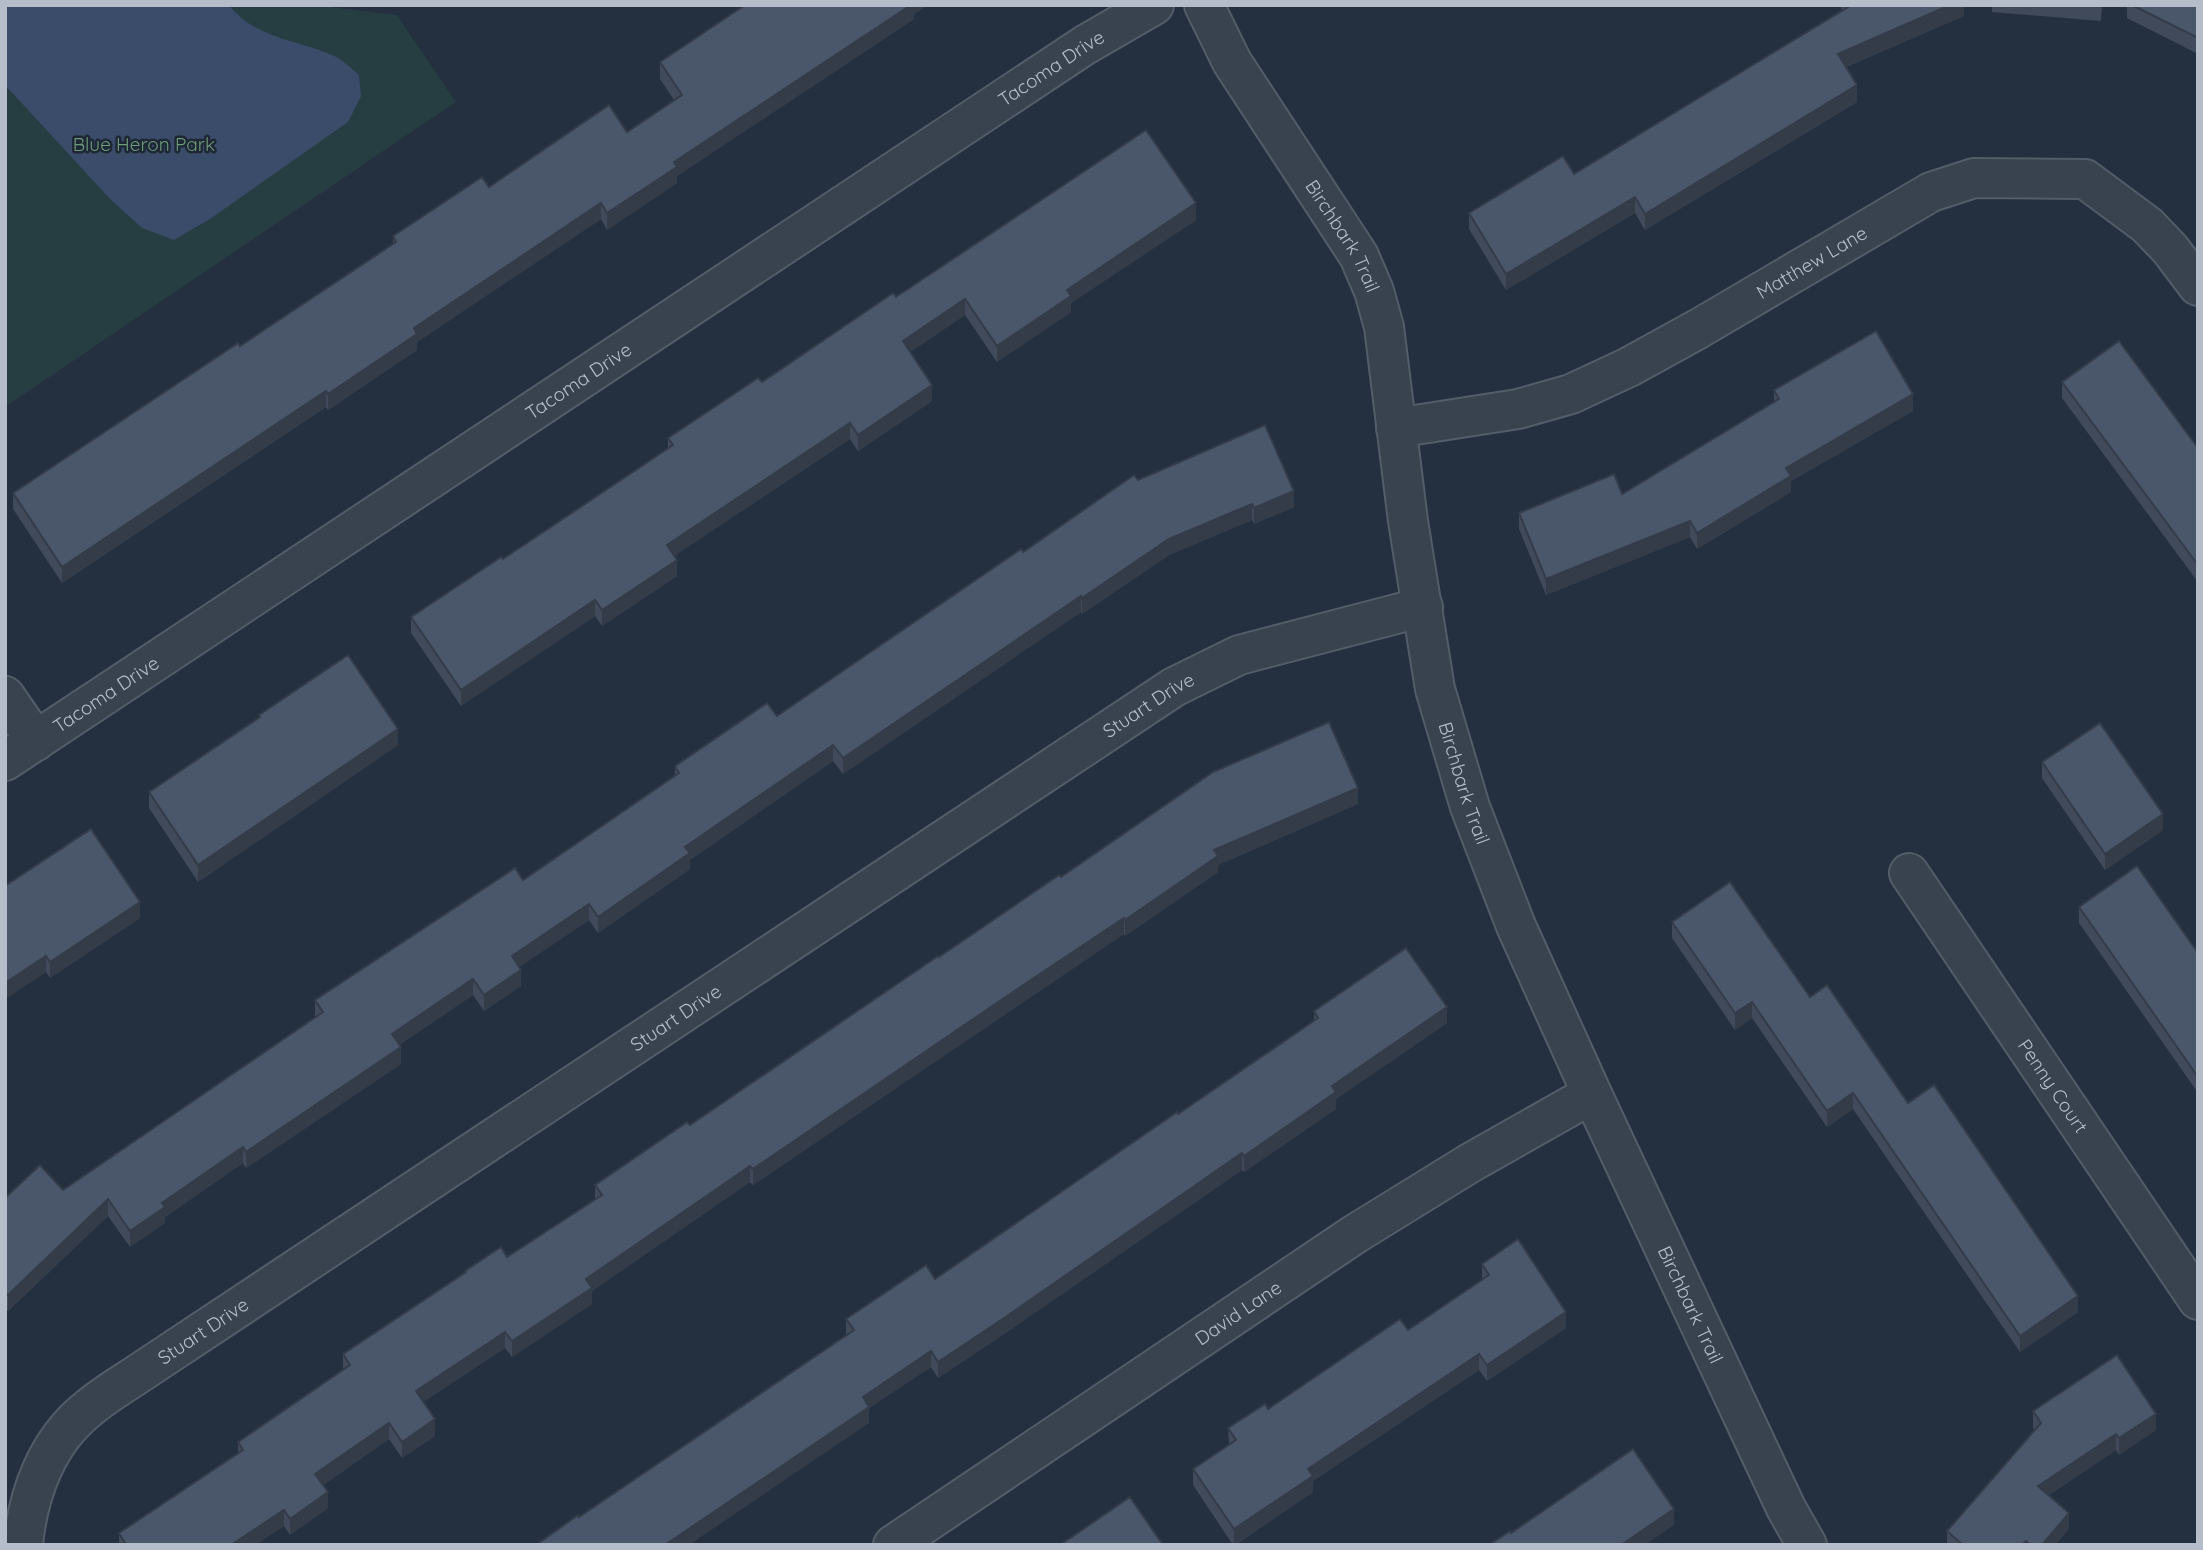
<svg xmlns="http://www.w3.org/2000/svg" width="2203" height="1550" viewBox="0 0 2203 1550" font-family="Quicksand,sans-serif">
	<rect width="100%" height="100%" fill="#242f40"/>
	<polygon fill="#263d41" points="5,5 313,5 397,15 456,102 5,407"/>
	<path fill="#3a4c69" d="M5,5H229C254,38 297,40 332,55C342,59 351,68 359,75L361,96L348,122L210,219L174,240L142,228L111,200L5,85Z"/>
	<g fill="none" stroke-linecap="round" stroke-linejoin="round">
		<defs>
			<g id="street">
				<path id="s1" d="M1204,5L1232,62L1359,256L1374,291L1384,327L1408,521L1435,689L1470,807L1516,926L1592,1094L1786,1508L1807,1545"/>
				<path id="s2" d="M1396,428L1518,409L1571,394L1629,367L1698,329L1931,192L1974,178L2085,179L2147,225L2170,249L2198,286"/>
				<polyline points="5,696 36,741"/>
				<path id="s3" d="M5,761L1085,45L1154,5"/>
				<path id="s4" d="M1909,873L2198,1300"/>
				<path id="s5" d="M23,1545C28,1493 47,1441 89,1408C107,1393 128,1381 147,1368L1174,687L1239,655L1423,607"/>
				<path id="s6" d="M893,1545L1355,1234L1470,1163L1592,1094"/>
			</g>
		</defs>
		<use href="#street" stroke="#535d6a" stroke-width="42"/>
		<use href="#street" stroke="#39424f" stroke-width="38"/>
	</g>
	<g fill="#404a5a">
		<polygon points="752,5 928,5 914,14 914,19 677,176 677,183 607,230 601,219 417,342 417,350 328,410 326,407 62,583 13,509 13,493 240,346 393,245 393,236 489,187 627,132 674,100 660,79 660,62"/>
		<polygon points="1840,5 1964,5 1964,16 1846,67 1857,102 1645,230 1635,213 1506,290 1469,229 1469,213 1574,174 1842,10"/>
		<polygon points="1992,5 2102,5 2101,21 1992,12"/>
		<polygon points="2127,5 2198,5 2198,54 2127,18"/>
		<polygon points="1196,220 1071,303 1071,312 997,362 965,315 910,352 932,401 858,451 850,439 674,556 677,576 602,626 595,616 461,706 411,633 411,617 503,559 668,448 668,438 762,382 896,297"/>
		<polygon points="2062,382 2198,448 2198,582 2062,398"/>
		<polygon points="1774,390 1913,411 1791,481 1791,492 1697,549 1690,537 1546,595 1519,529 1519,513 1622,494 1774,402"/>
		<polygon points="1138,480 1294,507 1254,524 1252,520 1169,555 1082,614 1081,612 843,774 833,761 690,860 690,869 598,933 589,920 519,967 521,986 484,1011 473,995 399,1045 401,1064 246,1168 243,1163 165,1217 165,1223 130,1247 108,1216 8,1311 5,1308 5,1198 63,1190 315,1017 315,1000 523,880 675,776 675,766 777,716 1023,552"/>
		<polygon points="259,715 398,745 198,882 149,808 149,792 259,718"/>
		<polygon points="2042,762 2163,830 2105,870 2042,778"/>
		<polygon points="1358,804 1218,865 1218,872 1125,936 1124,934 1007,1013 753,1185 750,1182 592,1291 592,1304 512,1357 505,1348 423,1402 435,1436 402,1458 389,1439 323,1485 328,1508 290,1535 284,1526 255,1545 119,1545 119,1533 238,1454 238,1442 343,1370 343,1354 465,1273 465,1271 507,1257 595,1199 595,1185 690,1125 1061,877"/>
		<polygon points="5,886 140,918 50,978 46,972 5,999"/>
		<polygon points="2079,907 2198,953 2198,1093 2079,923"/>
		<polygon points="1672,922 1810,997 1908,1103 2078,1312 2020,1352 1853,1109 1827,1127 1752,1018 1735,1030 1672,938"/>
		<polygon points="1314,1011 1447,1023 1336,1099 1336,1109 1244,1172 1242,1170 1007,1332 938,1378 931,1367 869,1408 869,1423 579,1517 846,1335 846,1319 935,1279 1178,1114 1314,1021"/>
		<polygon points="1482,1264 1566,1328 1487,1381 1479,1370 1313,1481 1313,1492 1235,1545 1233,1545 1193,1485 1193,1469 1229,1445 1228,1428 1268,1409 1408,1330 1482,1280"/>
		<polygon points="2033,1411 2156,1430 2119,1455 2116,1450 2049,1495 2069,1529 2055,1545 1947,1545 1947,1531 2034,1430 2033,1428"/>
	</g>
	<g fill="#343c4a">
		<polygon points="911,5 928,5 914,14 914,19 677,176 677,183 607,230 607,213 674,162"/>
		<polygon points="1950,5 1964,5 1964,16 1838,70 1838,54"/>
		<polygon points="1857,85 1857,102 1645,230 1645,214"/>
		<polygon points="1635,197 1635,213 1506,290 1506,274"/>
		<polygon points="601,203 601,219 417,342 417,350 328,410 328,394 414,328"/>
		<polygon points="1196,203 1196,220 1071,303 1071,312 997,362 997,346 1067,290"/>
		<polygon points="965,299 965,315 903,357 903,341"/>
		<polygon points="932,385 932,401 858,451 858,435"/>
		<polygon points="326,391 326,407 62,583 62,567"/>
		<polygon points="1913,394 1913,411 1791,481 1791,492 1697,549 1697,533 1786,468"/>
		<polygon points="850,423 850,439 667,561 667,545"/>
		<polygon points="1294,491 1294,507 1254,524 1254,508"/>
		<polygon points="1252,504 1252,520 1169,555 1082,614 1082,598 1169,539"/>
		<polygon points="1690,521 1690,537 1546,595 1546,579"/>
		<polygon points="677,560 677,576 602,626 602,610"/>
		<polygon points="1081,596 1081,612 843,774 843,758"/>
		<polygon points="595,600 595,616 461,706 461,690"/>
		<polygon points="398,729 398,745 198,882 198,865"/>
		<polygon points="833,745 833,761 690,860 690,869 598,933 598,917 685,847"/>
		<polygon points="1358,788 1358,804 1218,865 1218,872 1125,936 1125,920 1214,850"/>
		<polygon points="2163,814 2163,830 2105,870 2105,854"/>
		<polygon points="140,902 140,918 50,978 50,962"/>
		<polygon points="589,904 589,920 512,972 512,956"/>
		<polygon points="1124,918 1124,934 753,1185 753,1169"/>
		<polygon points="46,956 46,972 5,999 5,983"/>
		<polygon points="521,970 521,986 484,1011 484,995"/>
		<polygon points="473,979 473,995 392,1050 392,1034"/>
		<polygon points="1752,1002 1752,1018 1735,1030 1735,1013"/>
		<polygon points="1447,1007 1447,1023 1336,1099 1336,1109 1244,1172 1244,1156 1332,1086"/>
		<polygon points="401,1047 401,1064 246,1168 246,1152"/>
		<polygon points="1853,1093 1853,1109 1827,1127 1827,1111"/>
		<polygon points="243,1147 243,1163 165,1217 165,1223 130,1247 130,1231 162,1203"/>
		<polygon points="1242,1153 1242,1170 1007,1332 938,1378 938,1362"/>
		<polygon points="750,1166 750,1182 592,1291 592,1304 512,1357 512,1341 586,1279"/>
		<polygon points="108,1199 108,1216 8,1311 8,1295"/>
		<polygon points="2078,1296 2078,1312 2020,1352 2020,1336"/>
		<polygon points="1566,1312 1566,1328 1487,1381 1487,1365"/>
		<polygon points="505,1332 505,1348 416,1407 416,1391"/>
		<polygon points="931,1351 931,1367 869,1408 869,1423 689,1545 665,1545 863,1397"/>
		<polygon points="1479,1354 1479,1370 1313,1481 1313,1492 1234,1545 1234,1529 1308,1469"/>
		<polygon points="2156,1414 2156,1430 2119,1455 2119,1438"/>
		<polygon points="435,1419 435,1436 402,1458 402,1442"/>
		<polygon points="389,1423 389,1439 315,1490 315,1474"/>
		<polygon points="2116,1434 2116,1450 2038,1502 2038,1486"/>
		<polygon points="328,1492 328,1508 290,1535 290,1519"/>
		<polygon points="1674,1509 1674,1525 1645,1545 1621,1545"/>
		<polygon points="284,1510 284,1526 255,1545 231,1545"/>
		<polygon points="2069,1513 2069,1529 2055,1545 2042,1545"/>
	</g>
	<g fill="#4a5669" stroke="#343c4a" stroke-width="2">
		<polygon points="745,5 911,5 674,162 677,167 607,213 601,203 414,328 417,334 328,394 326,391 62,567 13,493 238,343 240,346 396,242 393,236 482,177 489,187 609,105 627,132 682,95 660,62"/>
		<polygon points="1847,5 1950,5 1838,54 1857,85 1645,214 1635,197 1506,274 1469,213 1563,156 1574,174 1848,7"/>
		<polygon points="2132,5 2198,5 2198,38"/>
		<polygon points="1146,130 1196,203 1067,290 1071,296 997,346 965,299 903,341 932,385 858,435 850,423 667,545 677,560 602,610 595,600 461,690 411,617 501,557 503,559 673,445 668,438 758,378 762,382 893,293 896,297"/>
		<polygon points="1876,331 1913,394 1786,468 1791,476 1697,533 1690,521 1546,579 1519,513 1614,474 1622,494 1779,399 1774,390"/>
		<polygon points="2119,341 2198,448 2198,565 2062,382"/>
		<polygon points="1265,425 1294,491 1254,508 1252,504 1169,539 1082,598 1081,596 843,758 833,745 685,847 690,853 598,917 589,904 512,956 521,970 484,995 473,979 392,1034 401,1047 246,1152 243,1147 162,1203 165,1207 130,1231 108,1199 8,1295 5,1292 5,1198 40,1165 63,1190 323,1012 315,1000 515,868 523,880 679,773 675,766 767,703 777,716 1021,549 1023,552 1134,475 1138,480"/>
		<polygon points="348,655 398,729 198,865 149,792 260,717 259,715"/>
		<polygon points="1329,722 1358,788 1214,850 1218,856 1125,920 1124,918 1007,996 753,1169 750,1166 586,1279 592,1288 512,1341 505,1332 416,1391 435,1419 402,1442 389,1423 315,1474 328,1492 290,1519 284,1510 231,1545 126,1545 119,1533 243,1450 238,1442 350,1365 343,1354 466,1272 465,1271 501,1247 507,1257 602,1195 595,1185 687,1122 690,1125 938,956 939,957 1059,875 1061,877 1213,772"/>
		<polygon points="2100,723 2163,814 2105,854 2042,762"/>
		<polygon points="91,829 140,902 50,962 46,956 5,983 5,886"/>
		<polygon points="2137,866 2198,953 2198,1077 2079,907"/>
		<polygon points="1730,882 1810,997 1827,985 1908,1103 1934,1085 2078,1296 2020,1336 1853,1093 1827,1111 1752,1002 1735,1013 1672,922"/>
		<polygon points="1406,948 1447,1007 1332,1086 1336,1092 1244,1156 1242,1153 1007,1316 938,1362 931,1351 863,1397 869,1407 665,1545 536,1545 578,1515 579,1517 854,1330 846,1319 926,1265 935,1279 1177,1112 1178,1114 1318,1018 1314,1011"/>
		<polygon points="1518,1239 1566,1312 1487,1365 1479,1354 1308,1469 1313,1476 1234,1529 1193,1469 1236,1440 1228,1428 1265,1404 1268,1409 1400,1319 1408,1330 1489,1275 1482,1264"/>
		<polygon points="2117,1355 2156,1414 2119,1438 2116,1434 2038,1486 2069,1513 2042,1545 2030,1545 2026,1541 2022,1545 1963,1545 1947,1531 2041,1423 2033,1411"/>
		<polygon points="1633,1449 1674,1509 1621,1545 1489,1545 1510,1531 1511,1533"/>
		<polygon points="1130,1497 1163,1545 1060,1545"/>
	</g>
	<g text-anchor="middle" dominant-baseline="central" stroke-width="5" stroke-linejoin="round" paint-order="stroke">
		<g font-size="19" fill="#b5bdca" stroke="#1d2735">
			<text stroke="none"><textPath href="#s3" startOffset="1255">Tacoma Drive</textPath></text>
			<text stroke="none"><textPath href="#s1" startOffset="270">Birchbark Trail</textPath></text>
			<text stroke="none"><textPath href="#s2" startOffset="453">Matthew Lane</textPath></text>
			<text stroke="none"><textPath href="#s3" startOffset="688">Tacoma Drive</textPath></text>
			<text stroke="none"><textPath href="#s3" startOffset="121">Tacoma Drive</textPath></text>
			<text stroke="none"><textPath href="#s5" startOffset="1428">Stuart Drive</textPath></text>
			<text stroke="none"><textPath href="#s1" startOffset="835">Birchbark Trail</textPath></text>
			<text stroke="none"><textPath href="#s5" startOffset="861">Stuart Drive</textPath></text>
			<text stroke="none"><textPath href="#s4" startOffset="257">Penny Court</textPath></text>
			<text stroke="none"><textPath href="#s1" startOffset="1404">Birchbark Trail</textPath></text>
			<text stroke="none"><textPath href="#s6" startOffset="416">David Lane</textPath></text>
			<text stroke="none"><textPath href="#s5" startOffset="294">Stuart Drive</textPath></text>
		</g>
		<g font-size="19" fill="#6c9b78" stroke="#1d2735">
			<text x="144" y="144">Blue Heron Park</text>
		</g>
	</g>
	<rect width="2203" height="1550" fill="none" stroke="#b5bdca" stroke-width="14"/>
</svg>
